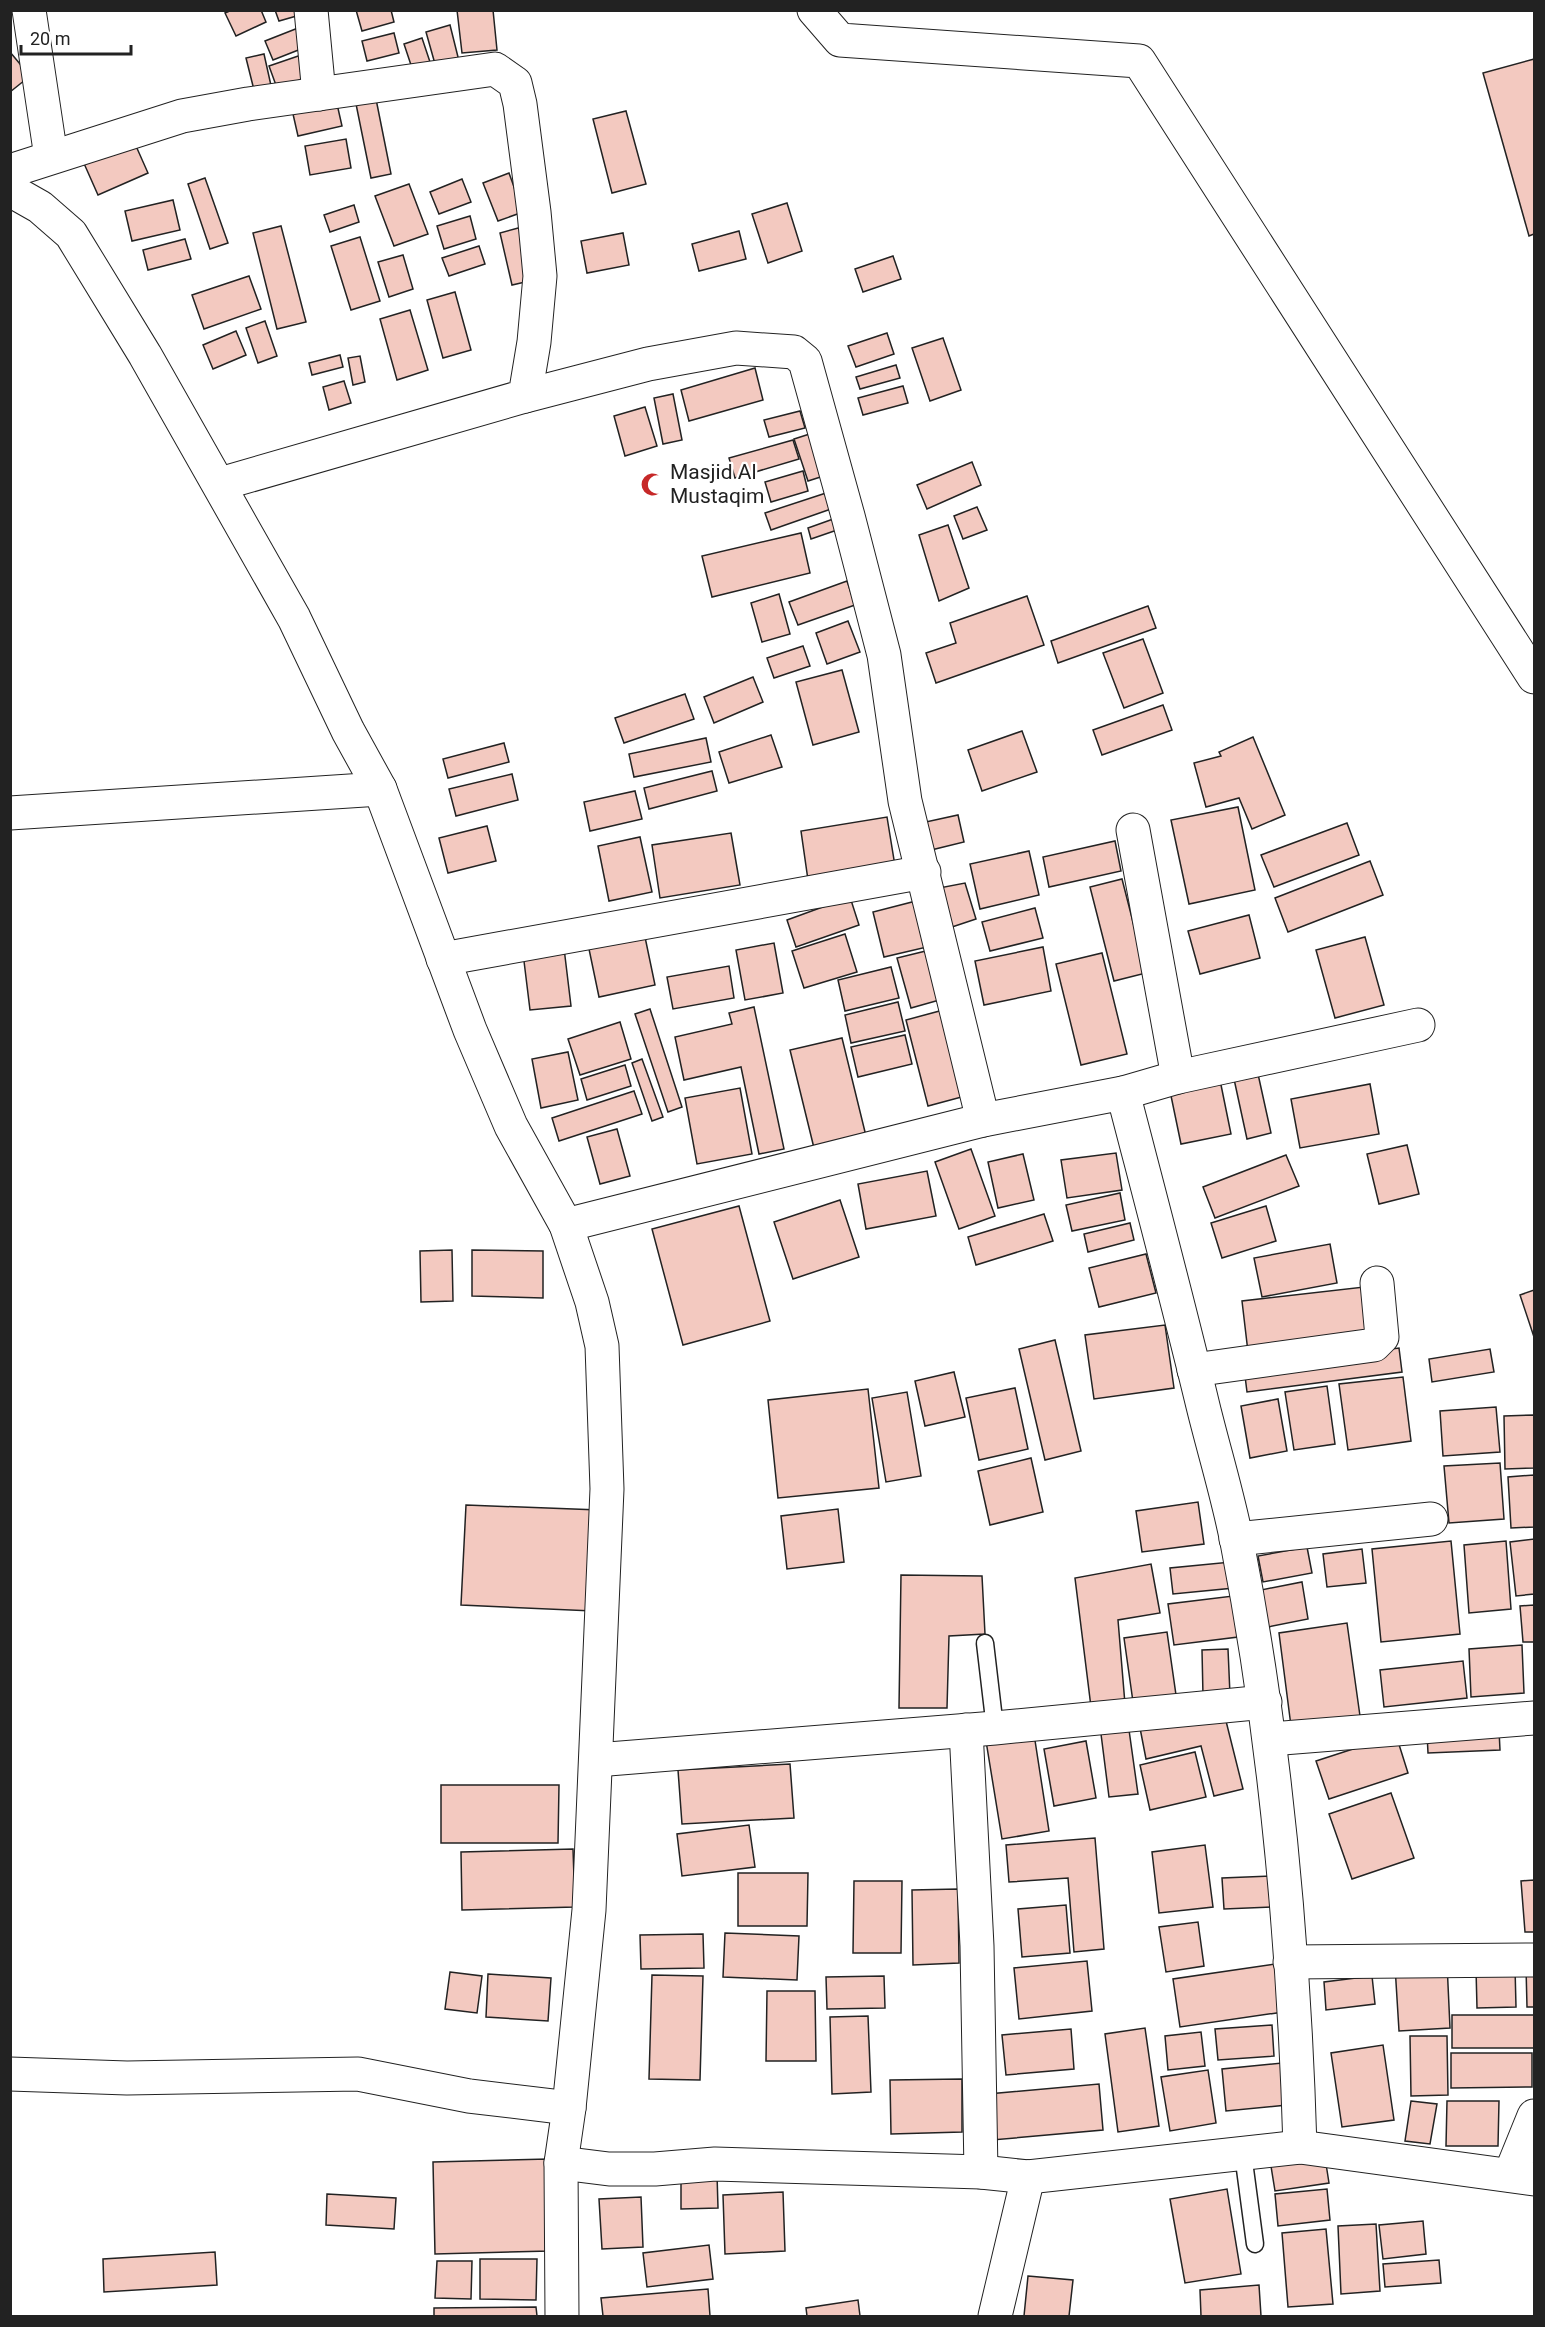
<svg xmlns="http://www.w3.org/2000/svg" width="1545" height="2327" viewBox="0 0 1545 2327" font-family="Roboto,sans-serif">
	<rect width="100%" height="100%" fill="#fff"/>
	<g fill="#f3c9c0" stroke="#222" stroke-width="1.5">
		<polygon points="232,10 261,10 266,22 236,36 225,13"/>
		<polygon points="275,10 306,10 307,13 279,21"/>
		<polygon points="356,10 391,10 394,22 362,31"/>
		<polygon points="457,10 493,10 497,50 462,53"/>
		<polygon points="450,25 460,65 437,71 426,32"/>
		<polygon points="298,28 306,47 273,60 265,41"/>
		<polygon points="394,33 399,53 367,61 362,41"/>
		<polygon points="422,38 431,65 413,71 404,44"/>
		<polygon points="10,52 30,76 10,92"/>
		<polygon points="307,53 314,75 277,88 269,66"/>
		<polygon points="264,54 272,90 255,94 246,58"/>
		<polygon points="1534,59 1534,234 1529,236 1483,73"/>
		<polygon points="376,99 391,174 371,178 356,104"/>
		<polygon points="337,104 342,126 298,136 293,114"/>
		<polygon points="626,111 646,184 612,193 593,119"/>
		<polygon points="132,137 148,173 98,195 82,159"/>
		<polygon points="346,139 351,168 310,175 305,146"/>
		<polygon points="509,173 523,212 498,221 483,183"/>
		<polygon points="205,178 228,243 210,249 188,184"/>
		<polygon points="462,179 471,202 439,214 430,192"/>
		<polygon points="409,184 428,234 394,246 375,196"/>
		<polygon points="173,200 180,230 132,241 125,211"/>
		<polygon points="787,203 802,251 768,263 752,214"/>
		<polygon points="354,205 359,222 330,232 324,215"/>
		<polygon points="470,216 476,239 444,249 437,226"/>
		<polygon points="281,226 306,322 277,329 253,233"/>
		<polygon points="522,227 534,280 512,285 500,233"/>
		<polygon points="739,231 746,259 699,271 692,244"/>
		<polygon points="623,233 629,265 587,273 581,241"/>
		<polygon points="360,237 380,301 351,310 331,246"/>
		<polygon points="185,239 191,259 148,270 143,250"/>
		<polygon points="479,246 485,264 449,276 442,258"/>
		<polygon points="403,255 413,289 389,297 378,262"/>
		<polygon points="893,256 901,279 863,292 855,269"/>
		<polygon points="249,276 261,309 204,329 192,295"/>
		<polygon points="455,292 471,350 443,358 427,300"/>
		<polygon points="410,310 428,370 397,380 380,319"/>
		<polygon points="265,321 277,356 258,363 246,328"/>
		<polygon points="236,331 246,355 213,369 203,345"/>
		<polygon points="887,333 894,354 856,367 848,346"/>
		<polygon points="943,338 961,390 930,401 912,348"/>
		<polygon points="340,355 343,367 312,375 309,363"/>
		<polygon points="360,356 365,382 353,385 348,358"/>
		<polygon points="896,365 900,378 860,389 856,377"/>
		<polygon points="755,368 763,400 689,421 681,390"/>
		<polygon points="344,381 351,403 329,410 323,387"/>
		<polygon points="903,386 908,403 863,415 858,398"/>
		<polygon points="673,394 682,440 663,444 654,398"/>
		<polygon points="645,407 657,446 625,456 614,416"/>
		<polygon points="800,411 805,428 769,437 764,420"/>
		<polygon points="819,431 833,473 808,481 794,439"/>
		<polygon points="793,440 799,459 735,478 729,458"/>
		<polygon points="972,462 981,485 927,509 917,485"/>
		<polygon points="803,471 808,491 771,502 765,482"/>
		<polygon points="826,493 831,509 771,530 765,513"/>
		<polygon points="977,507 987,530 963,539 954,516"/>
		<polygon points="836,518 840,529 811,539 808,528"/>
		<polygon points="948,525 969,588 939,601 919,535"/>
		<polygon points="801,533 810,573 712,597 702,556"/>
		<polygon points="847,581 855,605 798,625 789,602"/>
		<polygon points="779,594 790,634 762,642 751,603"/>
		<polygon points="1027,596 1044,645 936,683 926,653 956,643 950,623"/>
		<polygon points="1148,606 1156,628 1058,663 1051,641"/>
		<polygon points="848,621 860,652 827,664 816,633"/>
		<polygon points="1143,639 1163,693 1124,708 1103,653"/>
		<polygon points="803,646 810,666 774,678 767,658"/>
		<polygon points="842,670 859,732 813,745 796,682"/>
		<polygon points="753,677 763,702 714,723 704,697"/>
		<polygon points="685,694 694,719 624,743 615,718"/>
		<polygon points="1163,705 1172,730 1102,755 1093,730"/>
		<polygon points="1022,731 1037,772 982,791 968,750"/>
		<polygon points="771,735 782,767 729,783 719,752"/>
		<polygon points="1253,737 1285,815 1252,829 1239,798 1206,807 1194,763 1221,756 1219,752"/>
		<polygon points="706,738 711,762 634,777 629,754"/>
		<polygon points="504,743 509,762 448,778 443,759"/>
		<polygon points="712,771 717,791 649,809 644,788"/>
		<polygon points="512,774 518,800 456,816 449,789"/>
		<polygon points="635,791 642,819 590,831 584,802"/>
		<polygon points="1238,807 1255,890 1189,904 1171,820"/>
		<polygon points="958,815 964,842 927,851 921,823"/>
		<polygon points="887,817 895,866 808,880 801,831"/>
		<polygon points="1347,823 1359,855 1274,887 1261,855"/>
		<polygon points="487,826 496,861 448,873 439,838"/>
		<polygon points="731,833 740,885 660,898 652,845"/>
		<polygon points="640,837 652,892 609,901 598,846"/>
		<polygon points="1115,841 1121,871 1049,887 1043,857"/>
		<polygon points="1029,851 1039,895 980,909 970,864"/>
		<polygon points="1370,861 1383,895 1288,932 1275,898"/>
		<polygon points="1122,879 1146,973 1114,981 1090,887"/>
		<polygon points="965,883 976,919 949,928 939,888"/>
		<polygon points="850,897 859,925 796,947 787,920"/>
		<polygon points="916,901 927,947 884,957 873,912"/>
		<polygon points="1035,908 1043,938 990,951 982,922"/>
		<polygon points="1249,915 1260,958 1200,974 1188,931"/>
		<polygon points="845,934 857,972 804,988 792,951"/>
		<polygon points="645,937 655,985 599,997 589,949"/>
		<polygon points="1365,937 1384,1005 1335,1018 1316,950"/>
		<polygon points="774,943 783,993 745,1000 736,950"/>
		<polygon points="1043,947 1051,991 984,1005 975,961"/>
		<polygon points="564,948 571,1006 530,1010 523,953"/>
		<polygon points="930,950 943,999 911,1008 897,958"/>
		<polygon points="1102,953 1127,1054 1081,1065 1056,964"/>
		<polygon points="729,966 734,998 673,1009 667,977"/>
		<polygon points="891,967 899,998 845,1011 838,980"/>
		<polygon points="898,1002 905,1031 851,1043 845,1015"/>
		<polygon points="754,1007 784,1149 759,1154 741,1067 684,1080 675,1037 732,1024 729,1013"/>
		<polygon points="650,1009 682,1107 668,1112 635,1014"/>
		<polygon points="947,1009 969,1095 928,1106 906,1020"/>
		<polygon points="620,1022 631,1059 580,1075 568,1039"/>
		<polygon points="905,1035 912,1064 858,1077 851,1047"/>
		<polygon points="842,1038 866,1136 814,1148 790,1050"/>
		<polygon points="568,1052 578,1100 541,1108 532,1059"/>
		<polygon points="642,1059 663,1117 652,1121 632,1063"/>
		<polygon points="625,1065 631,1086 587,1100 581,1079"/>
		<polygon points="1258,1074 1271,1133 1247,1139 1234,1079"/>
		<polygon points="1220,1080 1231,1134 1181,1144 1170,1091"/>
		<polygon points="1370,1084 1379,1134 1300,1148 1291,1099"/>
		<polygon points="740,1088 752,1154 697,1164 685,1098"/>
		<polygon points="634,1091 642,1114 559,1141 552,1118"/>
		<polygon points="617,1129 630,1176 600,1184 587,1137"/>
		<polygon points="1407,1145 1419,1194 1379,1204 1367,1154"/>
		<polygon points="971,1149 995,1216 959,1229 935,1162"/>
		<polygon points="1116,1153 1122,1190 1067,1198 1061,1160"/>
		<polygon points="1023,1154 1034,1200 998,1208 988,1162"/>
		<polygon points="1286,1155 1299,1186 1215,1218 1203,1187"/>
		<polygon points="927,1171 936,1216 866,1229 858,1184"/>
		<polygon points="1120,1193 1125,1220 1072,1231 1066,1205"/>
		<polygon points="840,1200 859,1257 793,1279 774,1222"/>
		<polygon points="739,1206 770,1321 683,1345 652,1229"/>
		<polygon points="1266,1206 1276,1241 1222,1258 1211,1223"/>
		<polygon points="1044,1214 1053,1241 976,1265 968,1237"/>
		<polygon points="1130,1223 1134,1240 1088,1252 1084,1234"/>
		<polygon points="1330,1244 1337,1283 1262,1297 1254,1258"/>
		<polygon points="452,1250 453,1301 421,1302 420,1251"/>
		<polygon points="472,1250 543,1251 543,1298 472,1296"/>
		<polygon points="1146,1254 1156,1293 1099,1307 1089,1268"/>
		<polygon points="1364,1287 1370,1339 1248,1352 1242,1301"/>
		<polygon points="1534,1290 1534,1337 1520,1295"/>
		<polygon points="1165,1325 1174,1388 1094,1399 1085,1335"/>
		<polygon points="1055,1340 1081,1451 1045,1460 1019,1349"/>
		<polygon points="1399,1348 1402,1372 1247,1392 1244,1368"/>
		<polygon points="1490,1349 1494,1372 1432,1382 1429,1359"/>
		<polygon points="954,1372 965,1417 925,1426 915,1381"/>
		<polygon points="1403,1377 1411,1441 1348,1450 1339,1384"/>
		<polygon points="1327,1386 1335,1444 1294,1450 1285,1392"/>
		<polygon points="1015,1388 1028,1449 979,1460 966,1398"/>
		<polygon points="868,1389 879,1488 778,1498 768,1400"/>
		<polygon points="907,1392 921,1476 886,1482 872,1398"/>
		<polygon points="1278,1399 1287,1451 1250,1458 1241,1406"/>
		<polygon points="1496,1407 1500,1452 1443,1456 1440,1411"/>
		<polygon points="1534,1415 1534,1468 1505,1469 1504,1416"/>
		<polygon points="1031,1458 1043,1512 990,1525 978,1471"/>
		<polygon points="1500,1463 1504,1519 1449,1523 1444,1466"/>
		<polygon points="1534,1475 1534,1527 1511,1528 1508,1477"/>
		<polygon points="1198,1502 1204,1544 1142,1552 1136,1511"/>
		<polygon points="466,1505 599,1510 593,1611 461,1605"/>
		<polygon points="838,1509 844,1562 787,1569 781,1516"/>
		<polygon points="1534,1539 1534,1594 1516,1596 1510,1542"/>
		<polygon points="1451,1541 1460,1634 1381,1642 1372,1549"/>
		<polygon points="1506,1541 1511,1609 1469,1613 1464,1545"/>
		<polygon points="1307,1547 1312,1573 1263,1582 1258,1556"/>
		<polygon points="1362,1549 1366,1583 1327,1587 1323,1554"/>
		<polygon points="1231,1562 1234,1588 1173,1594 1170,1568"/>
		<polygon points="1151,1564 1160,1613 1118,1620 1125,1704 1091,1707 1075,1578"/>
		<polygon points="901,1575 982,1576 985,1634 949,1636 947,1708 899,1708"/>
		<polygon points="1302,1582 1308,1619 1268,1627 1261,1590"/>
		<polygon points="1233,1596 1238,1637 1174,1645 1168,1604"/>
		<polygon points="1534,1605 1534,1642 1523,1642 1520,1606"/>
		<polygon points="1347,1623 1360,1716 1291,1726 1279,1633"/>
		<polygon points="1167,1632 1177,1702 1134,1709 1124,1638"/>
		<polygon points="1522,1645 1524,1693 1471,1697 1469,1649"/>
		<polygon points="1228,1649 1230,1695 1203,1696 1202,1650"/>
		<polygon points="1463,1661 1467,1698 1384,1707 1380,1670"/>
		<polygon points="1223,1709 1243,1789 1214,1796 1201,1746 1146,1759 1140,1728"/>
		<polygon points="1129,1730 1138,1794 1109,1797 1101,1734"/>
		<polygon points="1499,1730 1500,1750 1428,1753 1427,1733"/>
		<polygon points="1034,1734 1049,1831 1002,1839 986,1741"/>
		<polygon points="1396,1735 1408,1773 1329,1799 1316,1761"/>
		<polygon points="1086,1741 1096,1798 1054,1806 1044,1749"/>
		<polygon points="1195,1752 1206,1797 1150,1810 1140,1765"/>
		<polygon points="790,1764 794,1818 682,1824 678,1770"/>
		<polygon points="441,1785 559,1785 558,1843 441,1843"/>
		<polygon points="1391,1793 1414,1858 1352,1879 1329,1814"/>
		<polygon points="749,1825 755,1867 682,1876 677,1834"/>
		<polygon points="1095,1838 1104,1949 1074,1952 1068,1878 1009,1882 1006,1845"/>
		<polygon points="1205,1845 1213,1907 1159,1913 1152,1852"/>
		<polygon points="573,1849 575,1907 462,1910 461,1852"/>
		<polygon points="738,1873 808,1873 807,1926 738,1926"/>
		<polygon points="1271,1876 1273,1907 1224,1909 1222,1878"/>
		<polygon points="1534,1880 1534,1932 1525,1932 1521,1881"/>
		<polygon points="854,1881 902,1881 901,1953 853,1953"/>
		<polygon points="958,1889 959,1963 913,1965 912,1890"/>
		<polygon points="1066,1905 1070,1953 1022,1957 1018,1909"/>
		<polygon points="1198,1922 1204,1966 1166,1972 1159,1927"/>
		<polygon points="725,1933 799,1936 797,1980 723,1977"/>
		<polygon points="703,1934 704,1968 641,1969 640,1935"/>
		<polygon points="1087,1961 1092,2011 1019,2019 1014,1968"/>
		<polygon points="1447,1963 1450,2028 1399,2031 1395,1966"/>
		<polygon points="1275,1964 1283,2012 1180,2027 1173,1979"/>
		<polygon points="1515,1967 1516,2007 1477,2008 1476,1969"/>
		<polygon points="1526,1967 1534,1967 1534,2007 1527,2007"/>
		<polygon points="450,1972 482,1976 477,2013 445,2009"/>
		<polygon points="488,1974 551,1978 548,2021 486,2017"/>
		<polygon points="652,1975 703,1976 700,2080 649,2079"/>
		<polygon points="884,1976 885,2008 827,2009 826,1977"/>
		<polygon points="1372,1976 1375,2004 1326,2010 1324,1982"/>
		<polygon points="767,1991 815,1991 816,2061 766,2061"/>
		<rect x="1452" y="2015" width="82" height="33"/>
		<polygon points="868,2016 871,2092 832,2094 830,2017"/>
		<polygon points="1272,2025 1274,2056 1218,2060 1215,2029"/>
		<polygon points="1145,2028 1159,2126 1118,2132 1105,2034"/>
		<polygon points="1071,2029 1074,2069 1006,2075 1002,2035"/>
		<polygon points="1201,2032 1205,2066 1168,2070 1165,2036"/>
		<polygon points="1410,2036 1447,2036 1448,2095 1411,2096"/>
		<polygon points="1383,2045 1394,2120 1342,2127 1331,2053"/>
		<polygon points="1451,2053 1532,2053 1532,2087 1451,2088"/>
		<polygon points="1282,2063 1287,2105 1226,2111 1222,2069"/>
		<polygon points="1208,2070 1216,2123 1170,2131 1161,2077"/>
		<polygon points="962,2079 962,2132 891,2134 890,2080"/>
		<polygon points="1099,2084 1103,2130 992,2140 988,2094"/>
		<polygon points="1411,2101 1437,2104 1430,2144 1405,2141"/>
		<polygon points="1447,2101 1499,2101 1498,2146 1446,2146"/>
		<polygon points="1324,2151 1329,2183 1275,2191 1270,2160"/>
		<polygon points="548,2159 550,2251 435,2254 433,2162"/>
		<polygon points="717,2174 718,2208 681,2209 681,2175"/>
		<polygon points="1227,2189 1241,2274 1185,2283 1170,2199"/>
		<polygon points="1327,2189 1330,2220 1278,2226 1275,2194"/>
		<polygon points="783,2192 785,2251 725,2254 723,2195"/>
		<polygon points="327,2194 396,2198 394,2229 326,2225"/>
		<polygon points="641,2197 643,2247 602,2249 599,2199"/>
		<polygon points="1423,2221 1426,2254 1383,2259 1379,2225"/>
		<polygon points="1376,2224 1380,2291 1341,2294 1338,2226"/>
		<polygon points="1326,2229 1333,2304 1288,2307 1282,2233"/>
		<polygon points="709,2245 713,2279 647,2287 643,2253"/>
		<polygon points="215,2252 217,2285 104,2292 103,2259"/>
		<polygon points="480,2259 537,2259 536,2300 480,2299"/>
		<polygon points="1439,2260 1441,2283 1385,2287 1383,2264"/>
		<polygon points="437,2261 472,2261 471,2299 435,2298"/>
		<polygon points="1028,2276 1073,2280 1069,2316 1024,2316"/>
		<polygon points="1259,2285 1261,2316 1201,2316 1200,2290"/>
		<polygon points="708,2289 710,2316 603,2316 601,2298"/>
		<polygon points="858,2300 860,2316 807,2316 806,2308"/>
		<polygon points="536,2307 537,2316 434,2316 434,2308"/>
	</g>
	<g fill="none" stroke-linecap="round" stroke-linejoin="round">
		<defs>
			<g id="service">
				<polyline points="985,1643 995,1728"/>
				<polyline points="1243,2154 1255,2244"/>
			</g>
			<g id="minor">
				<polyline points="29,10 51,157"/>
				<polyline points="311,10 319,94"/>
				<polyline points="814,10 840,40 1139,61 1534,677"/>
				<polyline points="10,171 182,116 248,104 495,69 515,83 520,104 534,212 540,276 534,342 525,396 220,484"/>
				<polyline points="10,190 40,207 71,234 145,355 294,618 348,731 380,789 470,1030 511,1126 566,1225 592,1302 602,1346 607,1489 589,1910 569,2108 561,2163 562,2316"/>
				<polyline points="525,396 648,364 736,348 794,352 805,361 848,516 884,655 905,801 983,1120"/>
				<polyline points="10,813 380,789"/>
				<polyline points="1133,830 1178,1077"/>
				<polyline points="443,959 924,872"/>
				<polyline points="1123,1093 1178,1077 1418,1025"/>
				<path d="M566,1225L983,1120L1123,1093C1150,1197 1178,1302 1203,1406C1214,1451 1228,1496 1237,1542C1276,1741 1294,1944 1300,2147"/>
				<polyline points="1194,1370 1374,1345 1382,1337 1377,1283"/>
				<polyline points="1236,1539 1431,1519"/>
				<polyline points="966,1730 977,1946 981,2172"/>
				<polyline points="1270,1739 1534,1718"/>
				<polyline points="596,1760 995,1728 1265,1702"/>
				<polyline points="1290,1962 1534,1960"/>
				<polyline points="10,2074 127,2078 358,2074 469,2096 569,2108"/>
				<polyline points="561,2163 609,2169 655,2169 715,2164 981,2172 1028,2177 1300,2147 1534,2179"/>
				<polyline points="1510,2175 1534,2116"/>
				<polyline points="995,2316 1028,2177"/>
			</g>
		</defs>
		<use href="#service" stroke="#222" stroke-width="19"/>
		<use href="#minor" stroke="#222" stroke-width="35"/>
		<use href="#service" stroke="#fff" stroke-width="16"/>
		<use href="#minor" stroke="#fff" stroke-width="33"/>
	</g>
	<defs>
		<symbol id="mosque-bare" viewBox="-9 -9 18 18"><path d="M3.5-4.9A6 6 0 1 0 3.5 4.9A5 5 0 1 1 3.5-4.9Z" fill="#c62828" stroke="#fff" stroke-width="2.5" paint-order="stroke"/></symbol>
	</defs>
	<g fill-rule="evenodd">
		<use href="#mosque-bare" x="636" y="468" width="33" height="33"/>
	</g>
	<g text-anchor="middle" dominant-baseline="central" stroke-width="4.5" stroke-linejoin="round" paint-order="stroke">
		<g font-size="21" fill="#222" stroke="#fff" text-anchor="start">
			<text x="670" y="472">Masjid Al<tspan x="670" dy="24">Mustaqim</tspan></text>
		</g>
	</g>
	<rect width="1545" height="2327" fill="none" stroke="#222222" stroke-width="24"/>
	<path d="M21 45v9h110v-9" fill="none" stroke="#222222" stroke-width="3"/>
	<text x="30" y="45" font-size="18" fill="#222222" stroke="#ffffff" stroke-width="4.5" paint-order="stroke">20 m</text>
</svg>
